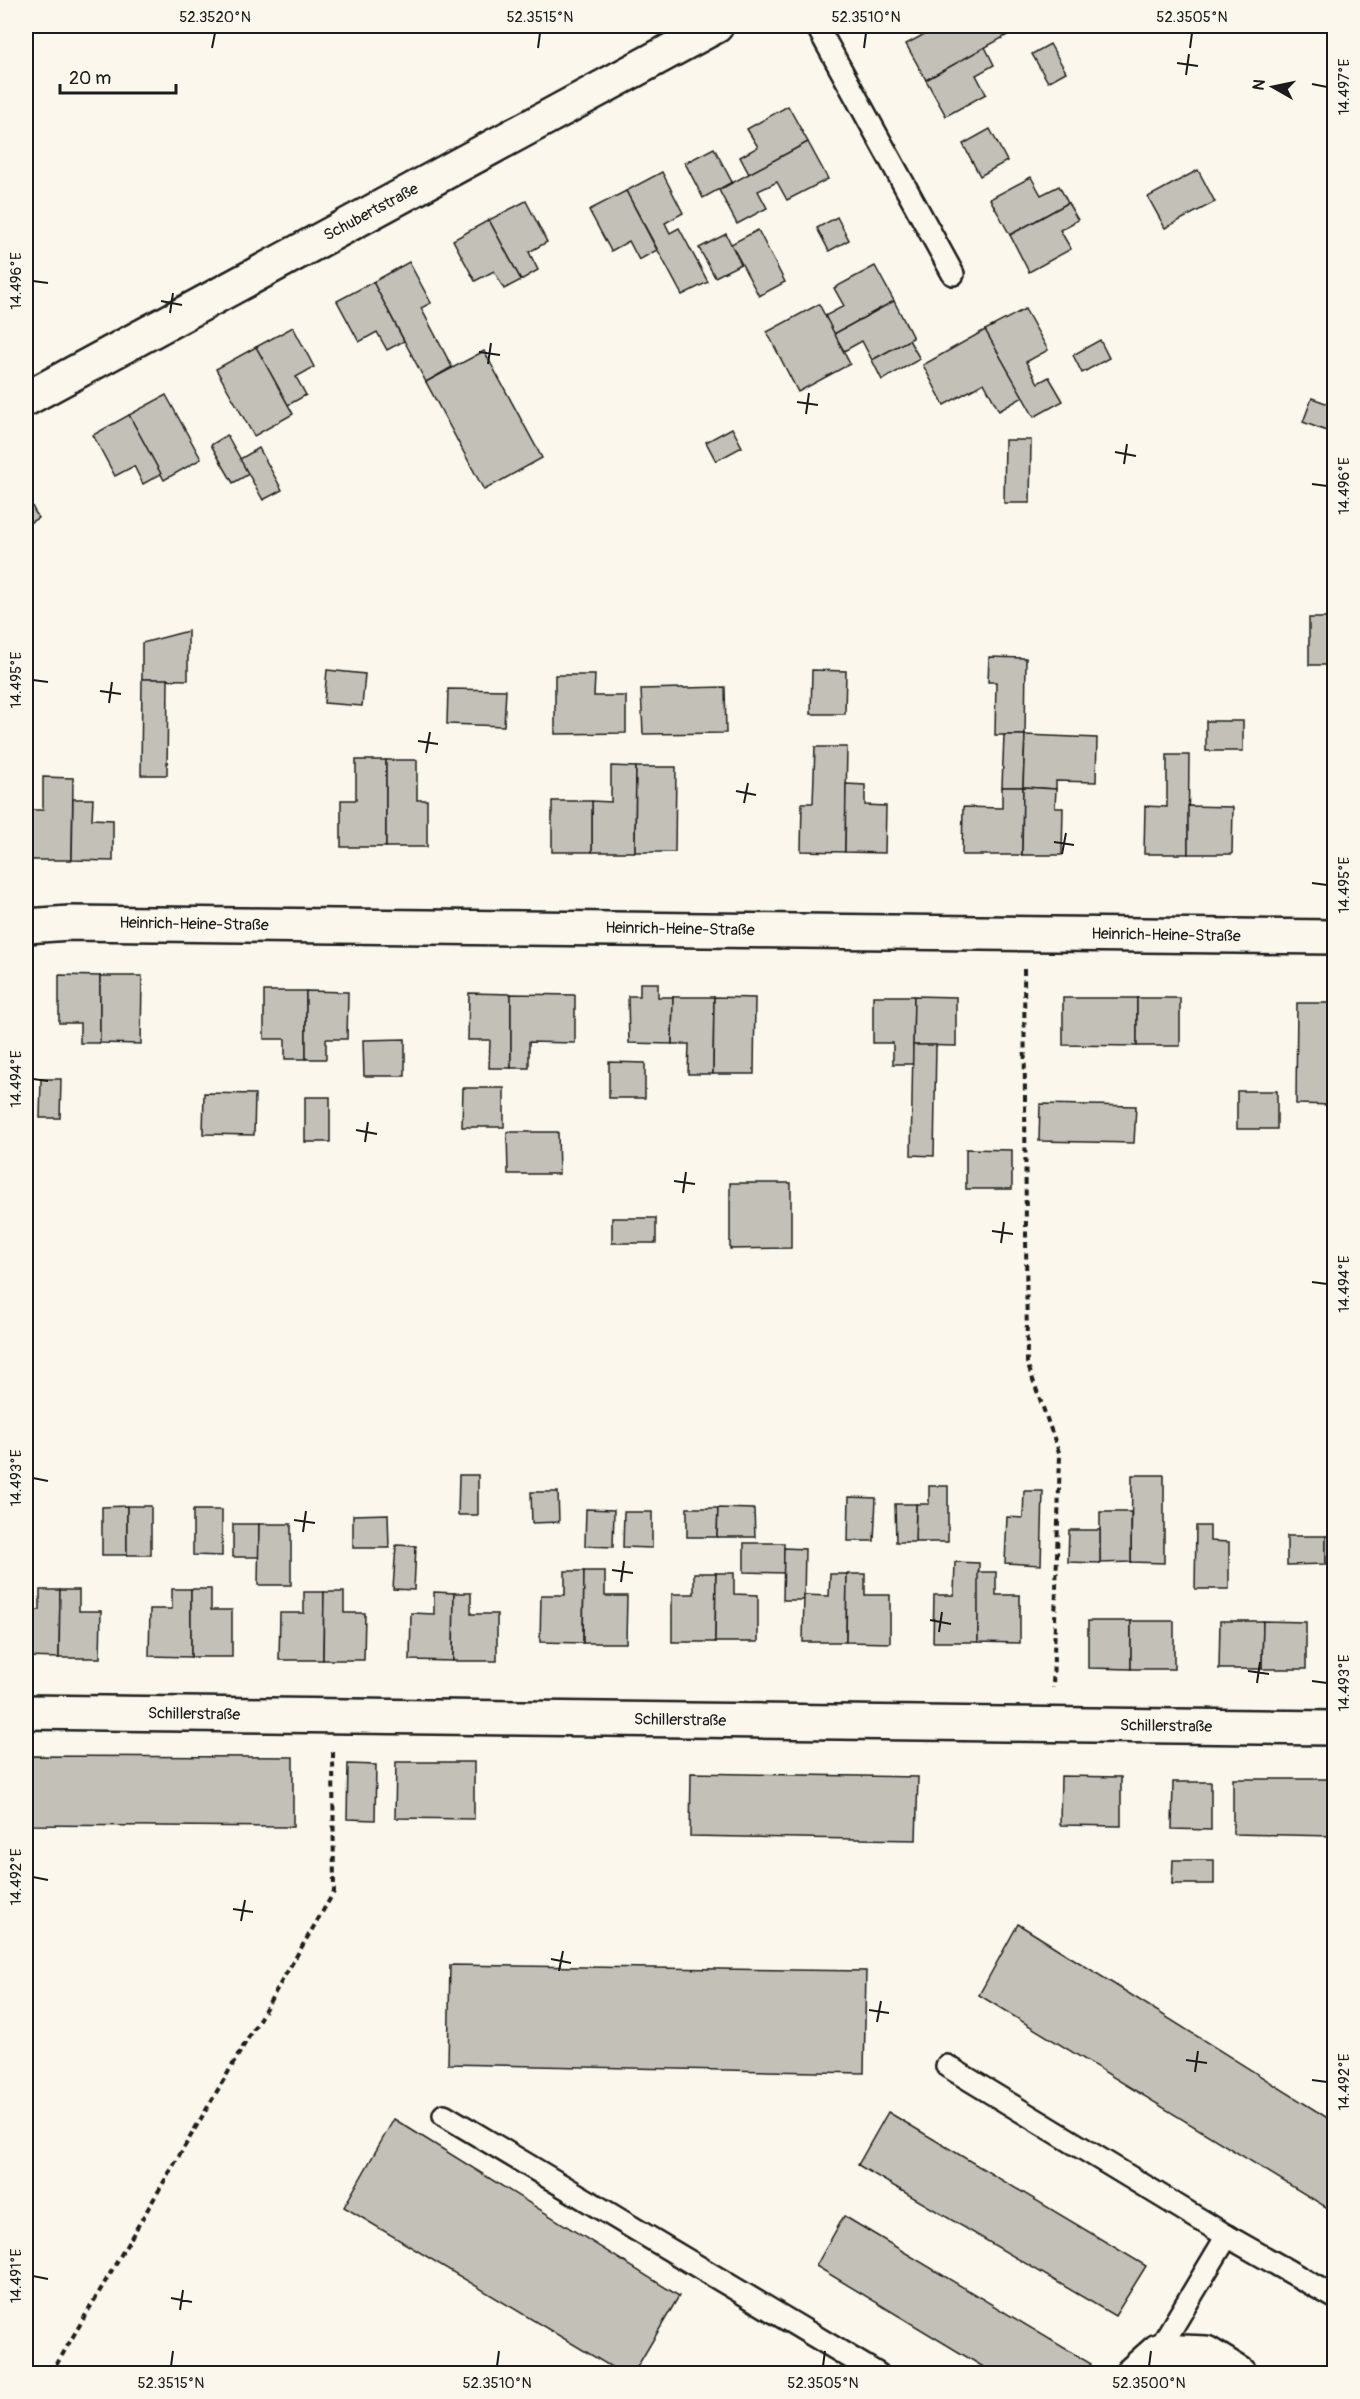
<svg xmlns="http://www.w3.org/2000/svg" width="1360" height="2399" viewBox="0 0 1360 2399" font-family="Pangolin,sans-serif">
	<rect width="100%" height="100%" fill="#fbf7ec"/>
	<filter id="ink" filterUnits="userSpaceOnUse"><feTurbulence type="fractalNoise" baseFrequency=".0167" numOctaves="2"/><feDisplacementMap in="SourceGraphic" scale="12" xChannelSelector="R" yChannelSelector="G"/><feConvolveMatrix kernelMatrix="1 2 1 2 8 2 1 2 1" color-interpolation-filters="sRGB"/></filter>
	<g filter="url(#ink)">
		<g fill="#c3c0b8" stroke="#1c1c1c" stroke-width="1.5">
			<polygon points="940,26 1010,26 1013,32 926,80 906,44"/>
			<polygon points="1050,44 1066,72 1048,82 1032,54"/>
			<polygon points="985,47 994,65 976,75 986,94 946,116 926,80"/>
			<polygon points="788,106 808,142 749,174 740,157 758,147 747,129"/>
			<polygon points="990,129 1007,161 980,176 963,144"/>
			<polygon points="808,142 828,179 787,200 777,182 758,191 767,208 737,224 719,190"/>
			<polygon points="714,148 732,182 703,198 685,163"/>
			<polygon points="1198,170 1215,202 1165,228 1148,197"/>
			<polygon points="662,172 683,213 665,223 670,233 679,228 708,282 682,295 626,191"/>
			<polygon points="1031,177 1041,195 1059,186 1068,203 1010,235 990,199"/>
			<polygon points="626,191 657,250 639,260 629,241 611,251 589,210"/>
			<polygon points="526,201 547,242 529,252 538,270 521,280 489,220"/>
			<polygon points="1068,203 1078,220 1060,230 1071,249 1029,272 1010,235"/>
			<polygon points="837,217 849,240 829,251 817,228"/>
			<polygon points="489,220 521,280 504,289 494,271 475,281 453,240"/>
			<polygon points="758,230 785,282 759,296 731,244"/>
			<polygon points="726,234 741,264 715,277 699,248"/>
			<polygon points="409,262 431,303 421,308 452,367 426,382 373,282"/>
			<polygon points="875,266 894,301 834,334 825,316 844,306 834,288"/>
			<polygon points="373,282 404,341 387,350 377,332 359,342 337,301"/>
			<polygon points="894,301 913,338 872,360 862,341 844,351 834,334"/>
			<polygon points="819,304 850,364 798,392 767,332"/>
			<polygon points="1025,309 1048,350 1026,362 1038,383 1049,377 1063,401 1034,417 985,330"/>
			<polygon points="293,327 314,367 296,377 306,395 288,405 256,347"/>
			<polygon points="985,330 1023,397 999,411 984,383 944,405 923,365"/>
			<polygon points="909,340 920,359 882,380 872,360"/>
			<polygon points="1100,340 1109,358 1082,373 1073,355"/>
			<polygon points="256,347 293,414 254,436 216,369"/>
			<polygon points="484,351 542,458 484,490 426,382"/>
			<polygon points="166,395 201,459 164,480 129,415"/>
			<polygon points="1312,398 1334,406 1334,434 1303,422"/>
			<polygon points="129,415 161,474 143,484 134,466 115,476 93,435"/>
			<polygon points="732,428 742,447 716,461 706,442"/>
			<polygon points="227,435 249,474 233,483 211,445"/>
			<polygon points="1005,440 1031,440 1030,503 1004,503"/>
			<polygon points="259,448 282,490 263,500 240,459"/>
			<polygon points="26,494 38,518 26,525"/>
			<rect x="1309" y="618" width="25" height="47"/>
			<polygon points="188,631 188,680 142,679 142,643"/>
			<polygon points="989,657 1026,658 1025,735 995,735 996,682 988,682"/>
			<polygon points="327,670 365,674 362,706 324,703"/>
			<polygon points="812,670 846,671 845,714 811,714"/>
			<polygon points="555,675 595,675 594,696 626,696 626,733 555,734"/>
			<polygon points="142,679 168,679 167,775 141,775"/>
			<polygon points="725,687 726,733 643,734 641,689"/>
			<polygon points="448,689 506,690 504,726 447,724"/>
			<rect x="1206" y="721" width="37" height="30"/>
			<polygon points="1004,735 1025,735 1023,787 1002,787"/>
			<polygon points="1025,735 1097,738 1096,782 1056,781 1056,789 1023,787"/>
			<polygon points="26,737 30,737 29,778 26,778"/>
			<polygon points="815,747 847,747 845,852 801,851 802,803 813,803"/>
			<polygon points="1332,749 1334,749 1334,796 1331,796"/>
			<polygon points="1167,755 1189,755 1188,854 1144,854 1145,806 1167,807"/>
			<polygon points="356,760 386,760 386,847 341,847 341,800 356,800"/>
			<polygon points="386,760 417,760 417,800 427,800 427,847 386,847"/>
			<polygon points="611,766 636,767 635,852 592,852 592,801 611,802"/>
			<polygon points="636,767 676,767 675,852 635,852"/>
			<polygon points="43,777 73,778 72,860 30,860 31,810 43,810"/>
			<polygon points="846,784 865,785 865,805 886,806 885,853 845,852"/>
			<polygon points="1002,787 1023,787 1022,855 962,855 963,807 1002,808"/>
			<polygon points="1023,787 1056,789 1055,808 1063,808 1062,855 1022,855"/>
			<polygon points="73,799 93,799 92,819 113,820 113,861 72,860"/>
			<rect x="552" y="801" width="40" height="51"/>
			<polygon points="1188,806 1233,807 1232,854 1188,854"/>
			<polygon points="59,975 100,976 100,1043 80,1043 80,1023 59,1023"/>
			<polygon points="100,976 142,976 141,1044 100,1043"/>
			<polygon points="640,983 658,983 658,997 673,997 672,1044 629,1043 628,996 640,996"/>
			<polygon points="264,991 306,991 306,1059 285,1059 285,1039 264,1039"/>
			<polygon points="306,991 348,992 347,1039 326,1039 326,1059 306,1059"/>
			<polygon points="469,993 511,994 511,1068 489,1068 490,1040 468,1040"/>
			<polygon points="511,994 575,995 575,1043 529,1042 529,1068 511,1068"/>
			<polygon points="873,996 914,996 913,1064 893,1064 893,1043 873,1043"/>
			<polygon points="914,996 956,997 956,1046 913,1045"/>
			<polygon points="673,997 714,997 713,1074 688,1074 689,1044 672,1044"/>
			<polygon points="714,997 755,998 754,1074 713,1074"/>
			<polygon points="1063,998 1137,998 1137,1046 1063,1045"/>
			<rect x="1137" y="998" width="43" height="48"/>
			<polygon points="1297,1003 1334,1003 1334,1105 1296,1104"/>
			<polygon points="405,1039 405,1076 364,1076 363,1040"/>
			<polygon points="913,1045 936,1045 934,1156 911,1155"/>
			<polygon points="609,1062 645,1063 645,1098 609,1098"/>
			<polygon points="41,1079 61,1079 60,1118 40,1118"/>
			<polygon points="463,1088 504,1088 504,1127 462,1127"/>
			<rect x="1237" y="1091" width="40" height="38"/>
			<polygon points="204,1093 255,1094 254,1135 203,1134"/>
			<rect x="305" y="1097" width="25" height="45"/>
			<polygon points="1040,1104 1136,1106 1134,1143 1039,1141"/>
			<polygon points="507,1132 558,1132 559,1174 508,1174"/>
			<polygon points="966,1149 1012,1150 1012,1189 966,1189"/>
			<polygon points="730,1183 791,1183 791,1248 730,1249"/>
			<rect x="612" y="1218" width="44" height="25"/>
			<polygon points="459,1475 478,1475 478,1515 458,1515"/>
			<polygon points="1132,1475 1164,1475 1164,1563 1131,1562"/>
			<polygon points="929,1486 948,1486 948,1542 915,1542 916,1504 929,1504"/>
			<polygon points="1024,1491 1043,1491 1041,1565 1005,1563 1007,1517 1023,1518"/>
			<polygon points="531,1492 558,1492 559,1522 532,1523"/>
			<polygon points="849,1497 876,1498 874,1541 848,1541"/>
			<polygon points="895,1504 916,1504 915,1542 896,1542"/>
			<polygon points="127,1506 127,1555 102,1555 102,1507"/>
			<rect x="127" y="1506" width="24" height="49"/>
			<polygon points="687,1508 718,1508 717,1537 687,1537"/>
			<polygon points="718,1508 754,1509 755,1537 717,1537"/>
			<polygon points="586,1509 614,1510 613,1547 585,1546"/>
			<polygon points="193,1510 222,1510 222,1556 193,1555"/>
			<polygon points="624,1512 652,1512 652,1548 623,1547"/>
			<polygon points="1100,1512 1131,1512 1131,1562 1100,1563"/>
			<polygon points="388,1514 389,1548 353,1548 353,1515"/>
			<rect x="233" y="1524" width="26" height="33"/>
			<polygon points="259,1524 291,1524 291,1585 258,1585"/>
			<polygon points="1196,1526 1210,1526 1210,1541 1229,1542 1229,1589 1195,1589"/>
			<polygon points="1069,1530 1100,1530 1100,1563 1068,1562"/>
			<polygon points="1287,1536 1326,1536 1326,1564 1287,1565"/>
			<rect x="1326" y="1536" width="8" height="28"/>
			<polygon points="744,1543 784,1543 784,1573 744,1572"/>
			<polygon points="396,1545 416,1546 414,1590 393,1589"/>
			<polygon points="784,1548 805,1549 804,1600 783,1600"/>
			<polygon points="955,1562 979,1563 978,1642 933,1642 934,1595 954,1595"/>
			<polygon points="565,1571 584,1571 583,1643 540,1642 541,1595 565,1595"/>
			<polygon points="584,1571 605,1571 605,1596 627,1596 626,1643 583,1643"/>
			<polygon points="978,1572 996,1572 996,1595 1020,1595 1020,1643 978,1642"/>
			<polygon points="694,1573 716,1573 715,1642 672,1642 672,1594 694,1594"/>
			<polygon points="716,1573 734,1573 734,1594 758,1595 758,1642 715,1642"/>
			<polygon points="830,1574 847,1574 846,1642 803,1642 804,1595 829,1596"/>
			<polygon points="847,1574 865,1574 865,1595 890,1595 890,1643 846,1642"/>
			<polygon points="172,1589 191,1589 191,1657 149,1656 150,1609 172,1609"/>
			<polygon points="191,1589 211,1589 211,1610 232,1610 232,1657 191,1657"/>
			<polygon points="40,1590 60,1590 59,1658 26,1657 26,1610 40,1610"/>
			<polygon points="60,1590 79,1590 79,1611 101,1611 100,1658 59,1658"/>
			<polygon points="304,1592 324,1592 323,1660 279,1660 280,1613 304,1613"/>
			<polygon points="324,1592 344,1592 344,1613 365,1613 364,1660 323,1660"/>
			<polygon points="434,1592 454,1593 453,1661 410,1660 411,1613 434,1614"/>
			<polygon points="454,1593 471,1593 471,1614 497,1614 497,1661 453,1661"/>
			<polygon points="1088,1621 1131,1621 1131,1669 1088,1668"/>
			<rect x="1131" y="1621" width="43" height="48"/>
			<polygon points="1220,1621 1263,1621 1262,1669 1219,1669"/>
			<polygon points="1263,1621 1306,1622 1306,1669 1262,1669"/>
			<polygon points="26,1756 293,1757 293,1827 26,1825"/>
			<polygon points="396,1762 474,1762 474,1819 395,1818"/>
			<polygon points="348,1764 376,1765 375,1820 347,1819"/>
			<polygon points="691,1773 918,1777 916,1840 690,1836"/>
			<polygon points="1061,1776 1121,1777 1121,1826 1060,1825"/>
			<polygon points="1233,1779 1334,1779 1334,1836 1233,1834"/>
			<polygon points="1173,1782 1211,1782 1211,1830 1172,1829"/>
			<polygon points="1173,1860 1214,1860 1214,1884 1172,1884"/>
			<polygon points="1018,1924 1334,2122 1334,2212 979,1995"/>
			<polygon points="450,1965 866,1971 864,2073 448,2064"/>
			<polygon points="888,2112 1146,2266 1115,2316 858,2165"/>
			<polygon points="394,2119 679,2296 633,2374 623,2374 344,2207"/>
			<polygon points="844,2216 1091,2364 1085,2374 995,2374 816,2266"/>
		</g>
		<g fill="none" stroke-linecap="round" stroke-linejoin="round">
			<defs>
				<g id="lane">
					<polyline points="817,26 953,274"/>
					<polyline points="947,2066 1227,2236 1334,2297"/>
					<polyline points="444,2115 878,2374"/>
					<polyline points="1158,2351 1227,2236"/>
				</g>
				<g id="street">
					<polyline points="26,399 716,26"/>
					<polyline points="26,926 70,923 1334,937"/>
					<polyline points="26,1712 1334,1728"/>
					<polyline points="1132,2374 1158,2351 1206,2353 1240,2374"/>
				</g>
			</defs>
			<use href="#lane" stroke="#1c1c1c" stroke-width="26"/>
			<use href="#street" stroke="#1c1c1c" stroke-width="38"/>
			<g stroke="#1c1c1c" stroke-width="4" stroke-dasharray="6 4.5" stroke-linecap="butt">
				<polyline points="1024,969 1027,1363 1060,1455 1053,1688"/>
				<polyline points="51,2374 334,1892 333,1752"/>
			</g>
			<use href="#lane" stroke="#fbf7ec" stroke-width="21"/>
			<use href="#street" stroke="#fbf7ec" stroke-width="33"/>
		</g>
	</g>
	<path fill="none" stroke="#1c1c1c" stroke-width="2" d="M212,48L215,33M538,48L540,33M864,48L866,33M1190,48L1192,33M1177,63L1198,66M1186,75L1189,54M1312,84L1327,87M33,281L48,283M161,301L182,305M170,313L173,293M479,352L500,355M488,364L491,343M797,402L818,405M806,414L809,393M1115,452L1136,456M1124,464L1127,444M1312,484L1327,486M33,680L48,682M100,691L121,694M109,703L112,682M418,741L438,744M426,753L430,732M736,791L756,795M744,803L748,783M1054,842L1074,845M1062,854L1066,833M1312,883L1327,885M33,1079L48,1081M356,1130L377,1134M365,1142L368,1122M674,1181L695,1184M683,1193L686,1172M992,1231L1013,1234M1001,1243L1004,1222M1312,1282L1327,1284M33,1478L48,1481M294,1520L315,1523M303,1532L306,1511M612,1570L633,1573M621,1582L624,1561M930,1620L951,1624M939,1632L942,1612M1248,1671L1269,1674M1312,1681L1327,1683M1257,1683L1260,1662M33,1877L48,1880M233,1909L253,1912M241,1921L245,1900M551,1959L571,1963M559,1971L563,1951M869,2010L889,2013M877,2022L881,2001M1186,2060L1207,2063M1195,2072L1198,2051M1312,2080L1327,2082M33,2276L48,2279M171,2298L192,2302M180,2310L183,2290M171,2366L173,2351M497,2366L499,2351M823,2366L825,2351M1149,2366L1151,2351"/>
	<g text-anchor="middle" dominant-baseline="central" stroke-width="4.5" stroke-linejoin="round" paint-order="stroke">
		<g font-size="16" fill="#1c1c1c" stroke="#fbf7ec">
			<text transform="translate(371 212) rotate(-28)">Schubertstraße</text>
			<text transform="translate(194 924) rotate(1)">Heinrich-Heine-Straße</text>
			<text transform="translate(680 929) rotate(1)">Heinrich-Heine-Straße</text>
			<text transform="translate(1166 935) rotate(1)">Heinrich-Heine-Straße</text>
			<text transform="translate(194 1714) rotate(1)">Schillerstraße</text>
			<text transform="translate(680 1720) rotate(1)">Schillerstraße</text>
			<text transform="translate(1166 1726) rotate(1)">Schillerstraße</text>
		</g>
	</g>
	<rect width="1360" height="2399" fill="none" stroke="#fbf7ec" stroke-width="66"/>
	<g transform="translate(1273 87) rotate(279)" stroke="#fbf7ec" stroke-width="4.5" paint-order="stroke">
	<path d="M0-4.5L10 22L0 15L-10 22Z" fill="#1c1c1c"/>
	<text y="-9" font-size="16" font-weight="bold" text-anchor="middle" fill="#1c1c1c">N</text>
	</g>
	<path d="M60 84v9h116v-9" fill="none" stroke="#1c1c1c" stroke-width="3"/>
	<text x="69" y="84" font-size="18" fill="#1c1c1c" stroke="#fbf7ec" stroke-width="4.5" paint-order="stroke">20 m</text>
	<rect x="33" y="33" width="1294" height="2333" fill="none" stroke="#1c1c1c" stroke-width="2"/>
	<g font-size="15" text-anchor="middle" fill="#1c1c1c">
		<text x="215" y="22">52.3520°N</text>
		<text x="540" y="22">52.3515°N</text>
		<text x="866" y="22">52.3510°N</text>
		<text x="1192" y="22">52.3505°N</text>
		<text transform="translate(1344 87) rotate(-90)" y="5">14.497°E</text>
		<text transform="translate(16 281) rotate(-90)" y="5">14.496°E</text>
		<text transform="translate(1344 486) rotate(-90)" y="5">14.496°E</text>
		<text transform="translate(16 680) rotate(-90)" y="5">14.495°E</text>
		<text transform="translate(1344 885) rotate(-90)" y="5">14.495°E</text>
		<text transform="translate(16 1079) rotate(-90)" y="5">14.494°E</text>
		<text transform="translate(1344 1284) rotate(-90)" y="5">14.494°E</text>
		<text transform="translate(16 1478) rotate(-90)" y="5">14.493°E</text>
		<text transform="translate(1344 1683) rotate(-90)" y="5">14.493°E</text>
		<text transform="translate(16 1877) rotate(-90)" y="5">14.492°E</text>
		<text transform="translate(1344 2082) rotate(-90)" y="5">14.492°E</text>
		<text transform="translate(16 2276) rotate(-90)" y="5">14.491°E</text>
		<text x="171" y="2388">52.3515°N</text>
		<text x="497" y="2388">52.3510°N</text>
		<text x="823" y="2388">52.3505°N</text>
		<text x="1149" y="2388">52.3500°N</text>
	</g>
</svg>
